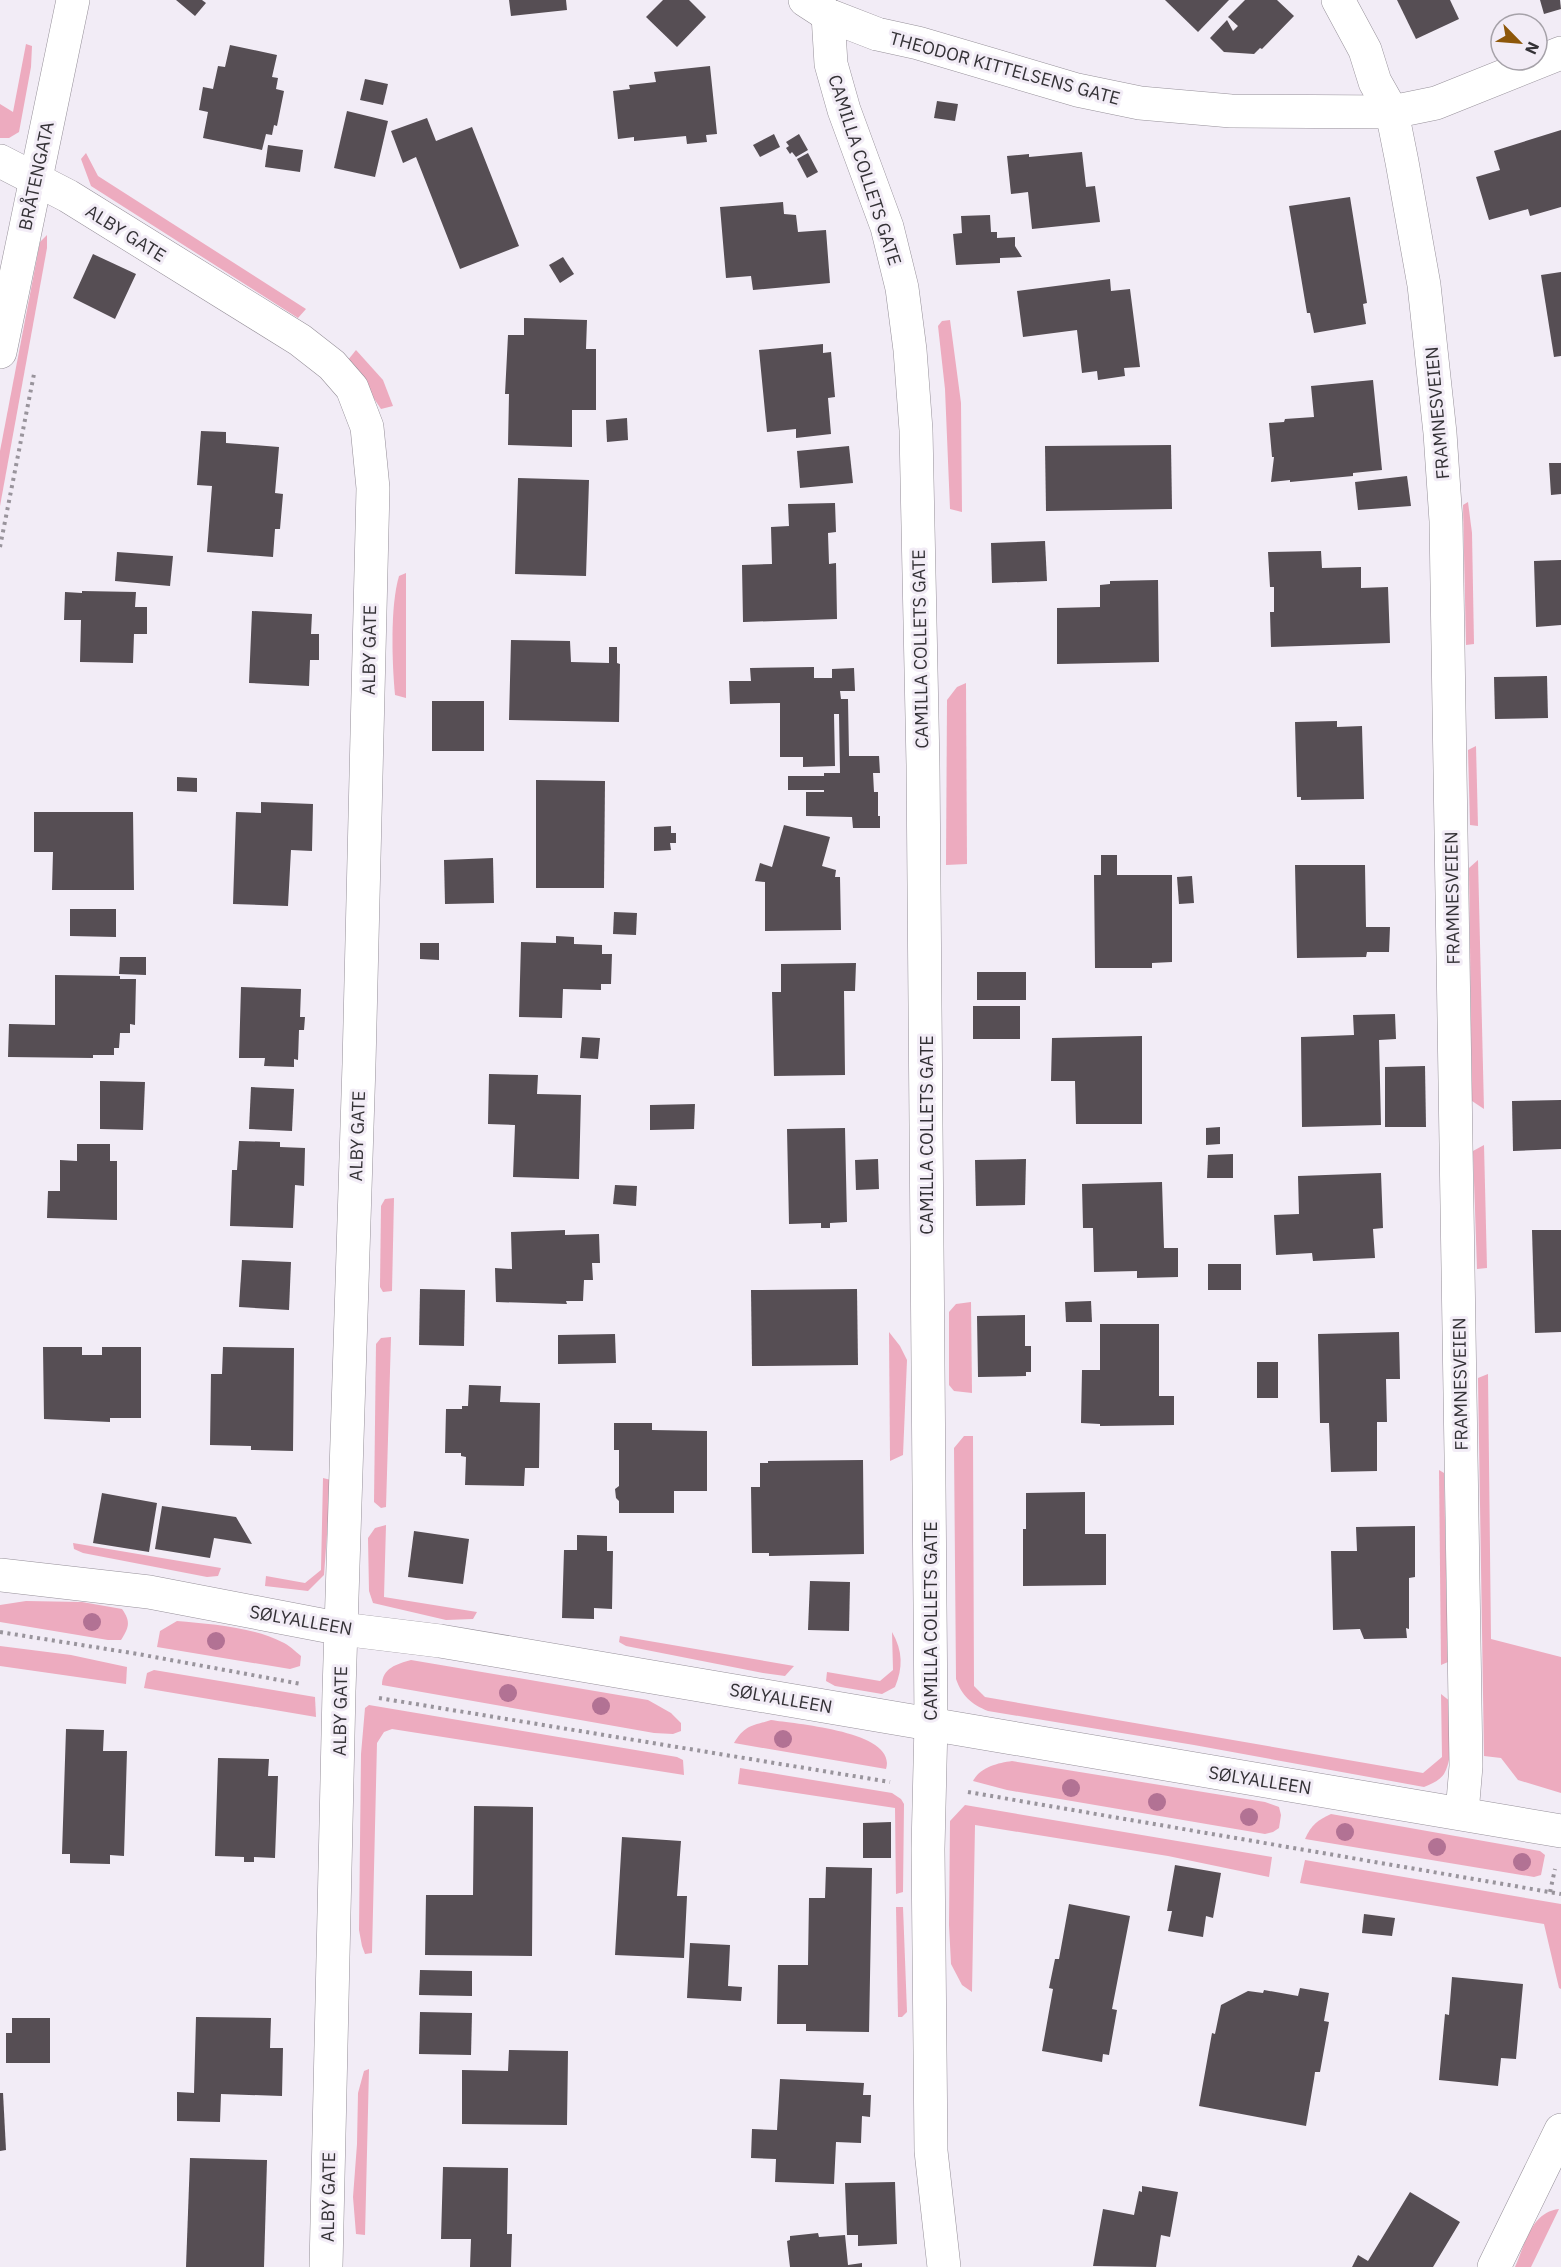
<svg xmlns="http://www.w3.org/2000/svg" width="1561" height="2267" viewBox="0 0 1561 2267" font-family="'IBM Plex Sans',sans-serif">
	<rect width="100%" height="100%" fill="#f2ecf6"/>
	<g fill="#edabbf">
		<polygon points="26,44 32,46 31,67 19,132 9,138 0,138 0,104 13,112"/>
		<polygon points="86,153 98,176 306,309 298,318 91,186 81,159"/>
		<polygon points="47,235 47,248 0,506 0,451 40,242"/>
		<polygon points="950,320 961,403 962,512 950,509 945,389 938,326 942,321"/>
		<polygon points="356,350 383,380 393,406 381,409 348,360"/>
		<polygon points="1468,502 1472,533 1474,644 1466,645 1463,505"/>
		<path d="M406,573V698L395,695C392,663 390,606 399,576Z"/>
		<polygon points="966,683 967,864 946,865 947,700 957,687"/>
		<polygon points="1476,746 1478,826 1470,825 1468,750"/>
		<polygon points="1478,860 1484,1109 1472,1101 1469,868"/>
		<polygon points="1484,1145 1487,1268 1477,1269 1473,1151"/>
		<polygon points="394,1198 392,1291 383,1292 380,1287 381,1206 385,1199"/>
		<polygon points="971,1302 972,1393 954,1391 949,1385 949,1312 956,1304"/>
		<polygon points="889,1332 900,1346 907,1360 903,1455 890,1461"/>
		<polygon points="391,1337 386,1507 381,1508 374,1502 376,1344 381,1338"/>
		<polygon points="1488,1374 1491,1639 1561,1657 1561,1793 1518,1780 1501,1758 1484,1756 1478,1378"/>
		<path d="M964,1436H973L974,1686L985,1697L1423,1773L1442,1757L1441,1694L1451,1702C1451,1721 1454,1757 1444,1774C1439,1781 1431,1784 1424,1787L1194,1745L988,1711C971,1704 962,1696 956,1679L954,1448Z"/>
		<polygon points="1439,1470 1444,1473 1448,1662 1441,1665"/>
		<polygon points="323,1478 331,1480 324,1575 308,1591 265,1586 266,1576 305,1583 321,1570"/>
		<polygon points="386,1525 384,1597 477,1612 473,1619 446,1620 373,1603 369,1591 368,1538 375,1528"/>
		<polygon points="73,1543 221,1568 218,1576 207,1577 83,1553 74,1549"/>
		<path d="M26,1601L82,1602L122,1609C131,1622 129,1627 121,1640H108L0,1622V1605Z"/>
		<path d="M177,1621C210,1624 253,1627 282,1642C289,1645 295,1651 301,1656L300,1666L290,1669L157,1647L160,1631Z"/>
		<path d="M892,1632C903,1651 903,1668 895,1687L882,1694L835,1686L826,1681L827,1672L880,1681L893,1670Z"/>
		<polygon points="620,1636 794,1666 785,1676 763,1673 626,1646 619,1642"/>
		<polygon points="0,1646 71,1655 127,1667 126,1684 0,1666"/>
		<path d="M411,1660L648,1700L671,1713L681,1723V1731L673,1734L654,1733L382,1685C382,1668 397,1664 411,1660Z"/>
		<polygon points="154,1670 315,1697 316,1717 144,1688 147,1673"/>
		<polygon points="369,1705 677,1757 683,1760 684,1775 392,1729 384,1732 377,1743 372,1953 365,1954 362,1946 359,1930 361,1754 365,1708"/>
		<path d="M771,1720C795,1724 898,1731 886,1769L734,1743C745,1725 752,1726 771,1720Z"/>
		<path d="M1012,1761L1265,1802L1279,1807L1281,1815L1279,1828L1273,1832L1265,1834L1007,1790L973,1781C980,1767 998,1763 1012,1761Z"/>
		<polygon points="740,1768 892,1793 901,1799 904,1804 903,1892 896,1894 895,1808 738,1784"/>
		<polygon points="965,1805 1272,1857 1269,1877 1168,1856 975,1825 972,1992 962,1985 951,1964 949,1925 950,1821"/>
		<path d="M1331,1814L1540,1851L1545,1855L1541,1875L1534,1877L1305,1839C1311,1825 1318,1820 1331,1814Z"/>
		<polygon points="1305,1860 1561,1904 1561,1989 1559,1988 1544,1924 1300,1883"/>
		<polygon points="896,1907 903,1907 907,2012 902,2017 898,2017"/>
		<polygon points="369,2069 365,2235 356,2234 353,2197 357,2144 358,2093 364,2071"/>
		<path d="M1559,2209L1531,2267H1515C1525,2245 1531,2212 1559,2209Z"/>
	</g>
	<g fill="#564e54">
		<polygon points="176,0 202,0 206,3 195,16"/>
		<polygon points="509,0 566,0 567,10 511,16"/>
		<polygon points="663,0 689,0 706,17 677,47 646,17"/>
		<polygon points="1165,0 1229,0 1198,32"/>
		<polygon points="1245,0 1277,0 1294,16 1262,49 1260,48 1254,54 1224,52 1210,38 1227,20 1233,31 1238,26 1228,17"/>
		<polygon points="1397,0 1450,0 1459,19 1416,39"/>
		<polygon points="1540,0 1560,0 1561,9 1544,14"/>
		<polygon points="230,45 277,55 272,77 278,78 276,89 284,91 277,126 274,125 272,135 266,134 262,150 203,138 208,112 199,110 203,87 213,89 218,66 225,67"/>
		<polygon points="710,66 717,134 706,135 707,142 687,144 686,136 634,141 634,137 618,139 613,91 630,89 629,85 656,82 654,72"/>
		<polygon points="365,79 388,84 383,105 360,100"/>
		<polygon points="937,101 958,104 955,121 934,118"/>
		<polygon points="347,111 388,121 375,177 334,168"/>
		<polygon points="427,118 436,141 472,127 519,246 460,269 416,157 403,163 391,131"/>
		<polygon points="1561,130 1561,207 1530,216 1528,209 1489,220 1476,177 1500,170 1494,151"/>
		<polygon points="774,134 780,147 760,157 753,145"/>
		<polygon points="799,134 808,150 796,157 792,152 790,154 786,148 789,146 786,142"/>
		<polygon points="268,145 303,150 300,172 265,167"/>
		<polygon points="1082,152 1086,187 1095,186 1100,222 1032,229 1028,192 1011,194 1007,156 1029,154 1029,157"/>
		<polygon points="808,153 818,172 807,178 797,159"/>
		<polygon points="1350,197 1367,303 1363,304 1366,324 1314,333 1310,313 1307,313 1289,206"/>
		<polygon points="783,202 784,214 796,215 798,232 826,230 830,283 753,290 751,276 726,278 720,207"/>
		<polygon points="990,215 991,232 997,232 997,238 1015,237 1015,246 1022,257 1000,258 1000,263 956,265 953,234 962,233 961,216"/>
		<polygon points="93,254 136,274 115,319 73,298"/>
		<polygon points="563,257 574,274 560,283 549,265"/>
		<polygon points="1561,272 1561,356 1554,357 1541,275"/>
		<polygon points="1110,279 1111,291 1130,289 1140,367 1124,368 1125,376 1098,380 1097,371 1082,373 1077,330 1023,337 1017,291"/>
		<polygon points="524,318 587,320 586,349 596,349 596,410 572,410 572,447 508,445 509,394 505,394 508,335 524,335"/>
		<polygon points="823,344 823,353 831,352 835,397 828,398 831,434 796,438 796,429 767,432 759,350"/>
		<polygon points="1373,380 1382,470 1353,473 1353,476 1290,482 1290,480 1271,482 1274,457 1272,457 1269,423 1284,422 1285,419 1314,417 1311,386"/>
		<polygon points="627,418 628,440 607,442 606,420"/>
		<polygon points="201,431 226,432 226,443 279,447 275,493 283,494 280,529 275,529 273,557 207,552 212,486 197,485"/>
		<polygon points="1171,445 1172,509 1046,511 1045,446"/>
		<polygon points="849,446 853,483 800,488 797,451"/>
		<polygon points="1549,463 1561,463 1561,494 1551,495"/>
		<polygon points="1407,476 1411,506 1358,510 1355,482"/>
		<polygon points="518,478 589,480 586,576 515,574"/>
		<polygon points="835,503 836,532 828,533 829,564 836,563 837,619 743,622 742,565 772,564 771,527 789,526 788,504"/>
		<polygon points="1045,541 1047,581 992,583 991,543"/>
		<polygon points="1321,551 1322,568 1361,567 1361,588 1388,587 1390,643 1271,647 1270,612 1274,612 1274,587 1270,587 1268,552"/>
		<polygon points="117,552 173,556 170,586 115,581"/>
		<polygon points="1561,560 1561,625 1536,627 1534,561"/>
		<polygon points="1158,580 1159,662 1057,664 1057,608 1100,607 1100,585 1110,584 1110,581"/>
		<polygon points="82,591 136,592 135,607 147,607 147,634 134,634 133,663 80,662 81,620 64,620 65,592 82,593"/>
		<polygon points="252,611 312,614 311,634 319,634 319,660 310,660 309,686 249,683"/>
		<polygon points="511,640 570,641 571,662 609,663 609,647 617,647 617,663 620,664 619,722 509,720"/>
		<polygon points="814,667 814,678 832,678 832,669 854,668 855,691 840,691 841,699 848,699 849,756 879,756 880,773 873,773 874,792 878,792 878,816 880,816 880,828 853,828 852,817 806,816 806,792 824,792 824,790 788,790 788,776 824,776 824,773 840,773 839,714 834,714 835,766 803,767 803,757 780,757 780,703 730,704 729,681 751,681 750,668"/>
		<polygon points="1547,676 1548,718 1495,719 1494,677"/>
		<rect x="432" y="701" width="52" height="50"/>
		<polygon points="1337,721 1337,727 1362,726 1364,799 1301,800 1301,797 1297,797 1295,722"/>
		<polygon points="177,777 197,778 197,792 177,791"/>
		<polygon points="536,780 605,781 604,888 536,888"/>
		<polygon points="261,802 313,804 312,851 291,850 288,906 233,904 236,812 261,813"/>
		<polygon points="34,812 133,812 134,890 52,890 53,852 34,852"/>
		<polygon points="784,825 830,837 822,866 836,870 835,877 840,877 841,930 765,931 765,882 755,881 760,863 772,867"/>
		<polygon points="671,826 671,833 676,833 676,843 670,843 671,850 654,851 654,827"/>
		<polygon points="1101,855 1117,855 1117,875 1172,875 1172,962 1152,963 1152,968 1095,968 1094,875 1101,875"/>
		<polygon points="493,858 494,903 445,904 444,860"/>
		<polygon points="1295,865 1365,865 1366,927 1390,927 1389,952 1367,952 1366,957 1297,958"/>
		<polygon points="1192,876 1194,903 1179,904 1177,877"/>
		<polygon points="70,909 116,909 116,937 70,936"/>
		<polygon points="614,912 637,913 636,935 613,934"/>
		<polygon points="556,936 574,937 574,944 602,945 602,954 612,954 611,984 601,984 601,990 563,989 562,1018 519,1017 521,942 556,943"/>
		<polygon points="420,943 439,943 439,960 420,959"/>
		<polygon points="120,957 146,957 146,975 119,974"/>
		<polygon points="856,963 855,991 844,991 845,1075 774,1076 772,992 781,992 781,964"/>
		<rect x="977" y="972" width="49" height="28"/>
		<polygon points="55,975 120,976 120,979 136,979 135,1025 130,1024 130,1033 120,1033 119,1048 114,1048 114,1055 93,1055 93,1058 8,1057 9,1024 55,1025"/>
		<polygon points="241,987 301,989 300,1017 305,1017 304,1030 299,1030 298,1060 294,1059 294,1067 264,1066 265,1058 239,1058"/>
		<rect x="973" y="1006" width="47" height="33"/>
		<polygon points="1395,1014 1396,1039 1379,1040 1381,1125 1302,1127 1301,1037 1354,1035 1353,1015"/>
		<polygon points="1142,1036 1142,1124 1076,1124 1075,1081 1051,1081 1052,1038"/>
		<polygon points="582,1037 600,1038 598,1059 580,1058"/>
		<polygon points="1425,1066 1426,1127 1385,1127 1385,1067"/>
		<polygon points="489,1074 538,1075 537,1094 581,1095 579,1179 513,1177 515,1125 488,1124"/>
		<polygon points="100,1081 145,1082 143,1130 100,1129"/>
		<polygon points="251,1087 294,1089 292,1131 249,1129"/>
		<polygon points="1561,1100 1561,1149 1513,1151 1512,1101"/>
		<polygon points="695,1104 694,1129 650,1130 650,1105"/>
		<polygon points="1220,1127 1220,1144 1206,1145 1206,1128"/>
		<polygon points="845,1128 847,1222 830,1223 830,1228 821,1228 821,1223 789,1224 787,1129"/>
		<polygon points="239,1141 280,1142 280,1147 305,1148 304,1186 295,1185 293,1228 230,1226 232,1170 237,1170"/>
		<polygon points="77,1144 110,1144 110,1161 117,1161 117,1220 47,1218 48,1191 60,1191 60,1160 77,1161"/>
		<polygon points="1233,1154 1233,1178 1207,1178 1208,1155"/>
		<polygon points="878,1159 879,1189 856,1190 855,1160"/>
		<polygon points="1026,1159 1025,1205 976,1206 975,1160"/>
		<polygon points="1381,1173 1383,1228 1373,1229 1375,1258 1313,1261 1312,1253 1276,1255 1274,1215 1299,1214 1298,1176"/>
		<polygon points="1162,1182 1164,1248 1178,1248 1178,1277 1137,1278 1137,1271 1094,1272 1093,1228 1083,1228 1082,1184"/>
		<polygon points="615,1185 637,1186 636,1206 613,1204"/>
		<polygon points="565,1230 565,1235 599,1234 600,1263 592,1263 593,1280 584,1280 583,1301 566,1301 567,1304 496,1302 495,1268 512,1269 511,1232"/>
		<polygon points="1532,1230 1561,1230 1561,1332 1535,1333"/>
		<polygon points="242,1260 291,1262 289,1310 239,1307"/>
		<rect x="1208" y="1264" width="33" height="26"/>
		<polygon points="420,1289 465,1290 464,1346 419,1345"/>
		<polygon points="857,1289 858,1365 752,1366 751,1290"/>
		<polygon points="1091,1301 1092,1322 1066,1322 1065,1302"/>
		<polygon points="1025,1315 1025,1346 1031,1346 1031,1372 1026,1372 1026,1376 978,1377 977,1316"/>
		<polygon points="1100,1324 1159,1324 1159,1396 1174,1396 1174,1425 1100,1426 1100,1424 1081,1423 1082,1370 1100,1370"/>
		<polygon points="1399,1332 1400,1379 1386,1379 1387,1422 1377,1422 1377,1471 1331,1472 1329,1423 1320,1423 1318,1334"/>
		<polygon points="615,1334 616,1363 558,1364 558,1335"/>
		<polygon points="43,1347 82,1347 82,1355 102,1355 102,1347 141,1347 141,1418 110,1418 110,1422 44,1419"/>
		<polygon points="223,1347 294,1348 293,1451 251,1450 251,1446 210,1445 211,1374 222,1374"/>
		<rect x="1257" y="1362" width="21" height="36"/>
		<polygon points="469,1385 501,1386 500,1402 540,1403 539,1468 525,1468 524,1486 465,1485 466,1457 461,1456 461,1453 445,1453 446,1409 462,1409 462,1406 468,1406"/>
		<polygon points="614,1423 652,1423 652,1430 707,1431 707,1491 674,1491 674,1513 619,1513 619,1501 616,1498 615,1489 619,1486 619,1450 614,1450"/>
		<polygon points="863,1460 864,1554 769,1556 769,1553 752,1553 751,1487 760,1487 760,1463 768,1463 768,1461"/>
		<polygon points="1085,1492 1085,1534 1106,1534 1106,1585 1023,1586 1023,1529 1026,1529 1026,1493"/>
		<polygon points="102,1493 157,1503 149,1552 93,1543"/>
		<polygon points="162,1506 236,1517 252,1544 214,1538 210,1558 155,1549"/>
		<polygon points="1415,1526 1415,1577 1409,1578 1409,1629 1406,1628 1407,1638 1364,1639 1360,1629 1333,1630 1331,1551 1357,1551 1356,1527"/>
		<polygon points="414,1531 469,1539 463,1584 408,1577"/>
		<polygon points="577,1535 607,1536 607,1551 613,1551 612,1609 594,1608 594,1619 562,1618 564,1550 577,1550"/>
		<polygon points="810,1581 850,1582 849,1631 808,1630"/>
		<polygon points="66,1729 104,1730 103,1751 127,1751 124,1856 110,1855 110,1864 70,1863 70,1854 62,1854"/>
		<polygon points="218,1758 269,1759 268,1776 278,1776 275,1858 254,1857 254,1862 244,1862 244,1857 215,1856"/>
		<polygon points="474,1806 533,1807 532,1956 425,1955 426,1895 473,1895"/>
		<polygon points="891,1822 891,1858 863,1858 863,1823"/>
		<polygon points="622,1837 681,1841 677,1896 687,1896 684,1958 615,1955"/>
		<polygon points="1175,1865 1221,1873 1213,1918 1206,1916 1203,1937 1168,1931 1172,1911 1167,1911"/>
		<polygon points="826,1867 872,1868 869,2032 806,2031 806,2024 777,2024 778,1965 808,1965 809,1898 825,1898"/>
		<polygon points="1069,1904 1130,1916 1112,2009 1117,2010 1109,2055 1103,2054 1102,2062 1042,2051 1053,1989 1049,1988 1055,1959 1059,1959"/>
		<polygon points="1364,1914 1395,1918 1392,1936 1362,1933"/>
		<polygon points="690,1943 730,1945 728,1986 742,1987 741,2001 687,1998"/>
		<polygon points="420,1970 472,1971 472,1996 419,1995"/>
		<polygon points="1452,1977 1523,1984 1516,2059 1501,2058 1498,2086 1439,2080 1445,2014 1449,2015"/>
		<polygon points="1300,1988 1329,1993 1324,2021 1329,2022 1320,2072 1315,2072 1314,2079 1306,2126 1199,2106 1212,2033 1215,2034 1221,2005 1248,1991 1263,1993 1264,1990 1298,1996"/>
		<polygon points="420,2012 472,2013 471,2055 419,2054"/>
		<polygon points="196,2017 271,2018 270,2048 283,2048 282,2096 221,2094 220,2122 177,2121 177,2092 194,2093"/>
		<polygon points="12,2018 50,2018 50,2063 6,2063 6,2033 12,2033"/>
		<polygon points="509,2050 568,2051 567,2125 462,2124 462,2070 508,2071"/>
		<polygon points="780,2079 864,2083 863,2095 871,2095 870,2117 862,2116 861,2143 836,2142 834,2184 775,2182 776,2159 751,2158 752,2129 777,2130"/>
		<polygon points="0,2093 3,2093 6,2150 0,2151"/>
		<polygon points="190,2158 267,2160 264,2267 186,2267"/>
		<polygon points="443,2167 508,2168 507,2234 512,2234 511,2267 470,2267 471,2239 441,2239"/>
		<polygon points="895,2182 897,2244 858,2246 858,2235 847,2235 845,2183"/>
		<polygon points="1142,2186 1178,2192 1170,2237 1161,2235 1156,2267 1093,2266 1103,2209 1134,2215 1139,2191 1142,2192"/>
		<polygon points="1410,2192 1460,2222 1433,2267 1352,2267 1358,2255 1368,2261"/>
		<polygon points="818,2233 819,2237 845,2235 848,2265 862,2263 862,2267 790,2267 787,2241 790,2240 790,2236"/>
	</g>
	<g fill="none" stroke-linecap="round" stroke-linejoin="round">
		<defs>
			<g id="street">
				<polyline points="1338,0 1365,50 1375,82 1392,112 1402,162 1424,285 1440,433 1446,521 1466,1766 1462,1813"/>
				<polyline points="828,15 831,64 844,110 887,227 902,288 910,350 916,430 923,765 931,1723 928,1849 931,2151 944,2267"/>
				<polyline points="0,161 68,196 300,340 332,365 352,388 367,427 373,488 359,1064 339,1691 326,2267"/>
				<polyline points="1494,2267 1561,2130"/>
			</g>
			<g id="secondary">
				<polyline points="805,0 828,15 877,34 918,43 1077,90 1140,103 1231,111 1392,112 1436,103 1561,53"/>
				<polyline points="0,352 73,0"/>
				<polyline points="0,1575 149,1592 342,1629 440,1641 1561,1831"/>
			</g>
		</defs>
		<use href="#street" stroke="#969099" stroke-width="34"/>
		<use href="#secondary" stroke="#969099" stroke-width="34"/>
		<g stroke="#99949c" stroke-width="4" stroke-dasharray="3 4.5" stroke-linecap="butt">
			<polyline points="0,547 34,374"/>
			<polyline points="0,1632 138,1654 301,1684"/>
			<polyline points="379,1698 890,1782"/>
			<polyline points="968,1792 1561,1894"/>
			<polyline points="1550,1892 1555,1869"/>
		</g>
		<use href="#street" stroke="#fff" stroke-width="33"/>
		<use href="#secondary" stroke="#fff" stroke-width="33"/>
	</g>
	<g fill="#b27294">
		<circle cx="92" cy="1622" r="9"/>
		<circle cx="216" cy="1641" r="9"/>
		<circle cx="508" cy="1693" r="9"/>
		<circle cx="601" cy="1706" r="9"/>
		<circle cx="783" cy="1739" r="9"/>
		<circle cx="1071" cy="1788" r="9"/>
		<circle cx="1157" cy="1802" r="9"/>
		<circle cx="1249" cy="1817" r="9"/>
		<circle cx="1345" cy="1832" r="9"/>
		<circle cx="1437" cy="1847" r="9"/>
		<circle cx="1522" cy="1862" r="9"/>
	</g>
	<g text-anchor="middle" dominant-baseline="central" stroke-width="6" stroke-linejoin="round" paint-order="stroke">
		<g font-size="18" fill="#343236" stroke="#f2ecf6">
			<text transform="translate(1005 68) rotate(15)">THEODOR KITTELSENS GATE</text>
			<text transform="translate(865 170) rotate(72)">CAMILLA COLLETS GATE</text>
			<text transform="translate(36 176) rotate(-78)">BRÅTENGATA</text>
			<text transform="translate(126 233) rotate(32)">ALBY GATE</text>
			<text transform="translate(1437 413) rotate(-95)">FRAMNESVEIEN</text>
			<text transform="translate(920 649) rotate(-91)">CAMILLA COLLETS GATE</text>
			<text transform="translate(369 650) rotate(-89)">ALBY GATE</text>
			<text transform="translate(1452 898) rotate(-91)">FRAMNESVEIEN</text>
			<text transform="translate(926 1135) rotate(-90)">CAMILLA COLLETS GATE</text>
			<text transform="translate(357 1136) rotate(-88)">ALBY GATE</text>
			<text transform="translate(1460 1384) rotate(-91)">FRAMNESVEIEN</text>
			<text transform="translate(301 1620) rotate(10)">SØLYALLEEN</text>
			<text transform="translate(930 1621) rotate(-90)">CAMILLA COLLETS GATE</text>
			<text transform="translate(781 1698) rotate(10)">SØLYALLEEN</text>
			<text transform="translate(340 1711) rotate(-89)">ALBY GATE</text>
			<text transform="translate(1260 1780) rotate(9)">SØLYALLEEN</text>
			<text transform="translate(328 2197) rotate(-89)">ALBY GATE</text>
		</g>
	</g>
	<g transform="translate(1519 42) rotate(115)"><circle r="28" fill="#f2ecf6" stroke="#a6a2a9" stroke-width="1.5"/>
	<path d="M0-4.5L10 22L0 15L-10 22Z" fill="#8d5709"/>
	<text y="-9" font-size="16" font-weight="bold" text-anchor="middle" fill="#343236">N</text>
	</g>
</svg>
